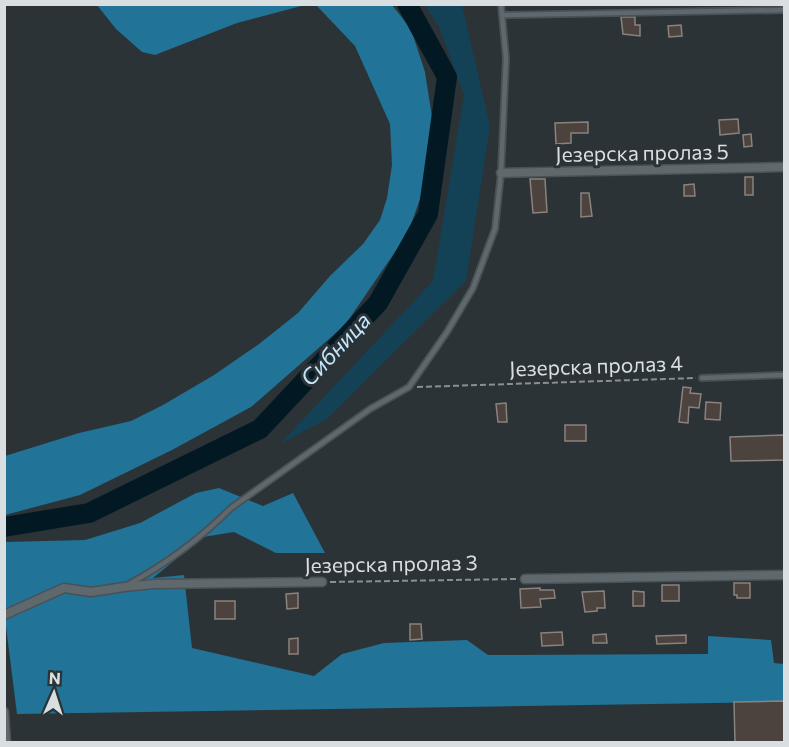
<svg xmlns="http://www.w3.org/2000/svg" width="789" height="747" viewBox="0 0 789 747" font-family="Commissioner,sans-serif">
	<rect width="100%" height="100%" fill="#2b3337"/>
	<polygon fill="#134257" points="425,5 462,5 490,126 466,281 327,419 280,444 433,281 464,95 439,27"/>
	<g fill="#217397">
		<polygon points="97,5 305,5 237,23 155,55 142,52 116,29"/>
		<polygon points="311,5 392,5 411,29 425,72 432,117 428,152 421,196 408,233 345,325 251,407 172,450 80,495 5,515 5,456 79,433 131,421 163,405 214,375 259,344 298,313 330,276 363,244 380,220 387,198 392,165 390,124 355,46 316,5"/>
		<polygon points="219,488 263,506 293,493 325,553 276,553 234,532 203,537 153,578 184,575 192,648 314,676 342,654 384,643 467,640 488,655 708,654 708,636 771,640 774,663 784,664 784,702 17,714 6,627 5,625 4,542 85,540 140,523 196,493"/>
	</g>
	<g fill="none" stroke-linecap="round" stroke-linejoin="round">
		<polyline stroke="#021924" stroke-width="20" points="4,527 89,513 260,429 378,303 428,214 447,77 407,4"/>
	</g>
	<g fill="#4c433f" stroke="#8b827d" stroke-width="1.5">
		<polygon points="621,17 635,17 635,25 640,25 640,36 623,34"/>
		<polygon points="681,25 682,36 669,37 668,26"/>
		<polygon points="738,119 739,133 720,135 719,120"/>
		<polygon points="588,122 588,133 571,133 571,143 556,144 555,123"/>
		<polygon points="751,134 752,146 744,147 743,135"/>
		<rect x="745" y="177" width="8" height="18"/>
		<polygon points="530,179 545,179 547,212 533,213"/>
		<polygon points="694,184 695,196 684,196 684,185"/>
		<polygon points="581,193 589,193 592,216 581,217"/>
		<polygon points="683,387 691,388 690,393 701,394 699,408 689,407 688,423 679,422"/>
		<polygon points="706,402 721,403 720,420 705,419"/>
		<polygon points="506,403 507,422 498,422 496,404"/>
		<rect x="565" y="425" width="21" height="16"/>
		<polygon points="784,435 784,460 731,461 730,437"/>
		<polygon points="734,583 750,583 750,598 737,598 737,595 734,595"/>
		<rect x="662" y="585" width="17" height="16"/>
		<polygon points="540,588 540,590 554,590 555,598 540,599 541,607 521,608 520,589"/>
		<polygon points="604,591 605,608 597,608 597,611 585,612 582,592"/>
		<polygon points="633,591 644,592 644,606 633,606"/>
		<polygon points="298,593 298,608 287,609 286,594"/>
		<rect x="215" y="601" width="20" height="18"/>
		<polygon points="410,624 421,624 422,639 410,640"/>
		<polygon points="562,632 563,645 542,646 541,633"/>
		<polygon points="606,634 607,643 593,643 593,635"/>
		<polygon points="686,635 686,643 657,644 656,636"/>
		<polygon points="298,638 298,654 289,654 289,639"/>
		<polygon points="784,701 784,742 735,742 734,702"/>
	</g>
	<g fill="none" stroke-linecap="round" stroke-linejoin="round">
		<defs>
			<g id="lane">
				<polyline points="503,15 784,10"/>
				<polyline points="702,378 784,375"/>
				<path d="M129,584C166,564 201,538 231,508L370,409L409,387L447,332L473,288L495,229L501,173L506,58L501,4"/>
			</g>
			<g id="street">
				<polyline points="501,173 784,167"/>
				<polyline points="525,579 784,575"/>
				<polyline points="4,615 64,588 91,592 124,587 154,584 322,582"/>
				<polyline points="4,712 6,742"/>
			</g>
		</defs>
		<use href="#lane" stroke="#4a5155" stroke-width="8"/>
		<use href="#street" stroke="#4a5155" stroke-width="11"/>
		<g stroke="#899093" stroke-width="2" stroke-dasharray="6 3" stroke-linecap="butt">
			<polyline points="417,387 696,378"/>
			<polyline points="330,582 516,579"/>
		</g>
		<use href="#lane" stroke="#5f686d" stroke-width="4.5"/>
		<use href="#street" stroke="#5f686d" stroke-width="8"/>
	</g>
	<g text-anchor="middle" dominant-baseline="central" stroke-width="6" stroke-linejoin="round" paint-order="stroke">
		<g font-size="21" fill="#d9dfe1" stroke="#2b3337">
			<text transform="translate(642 152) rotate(-1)">Језерска пролаз 5</text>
			<text transform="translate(596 365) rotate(-2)">Језерска пролаз 4</text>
			<text transform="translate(391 563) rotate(-1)">Језерска пролаз 3</text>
		</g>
		<g font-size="22" font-style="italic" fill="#c3e9ff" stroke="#2b3337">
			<text transform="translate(335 349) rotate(-47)">Сибница</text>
		</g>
	</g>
	<rect width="789" height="747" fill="none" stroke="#d9dfe1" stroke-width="12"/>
	<g transform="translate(54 693) rotate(3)" stroke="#2b3337" stroke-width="4.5" paint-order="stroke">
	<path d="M0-4.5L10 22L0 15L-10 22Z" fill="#d9dfe1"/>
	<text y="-9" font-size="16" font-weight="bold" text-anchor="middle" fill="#d9dfe1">N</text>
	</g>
</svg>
